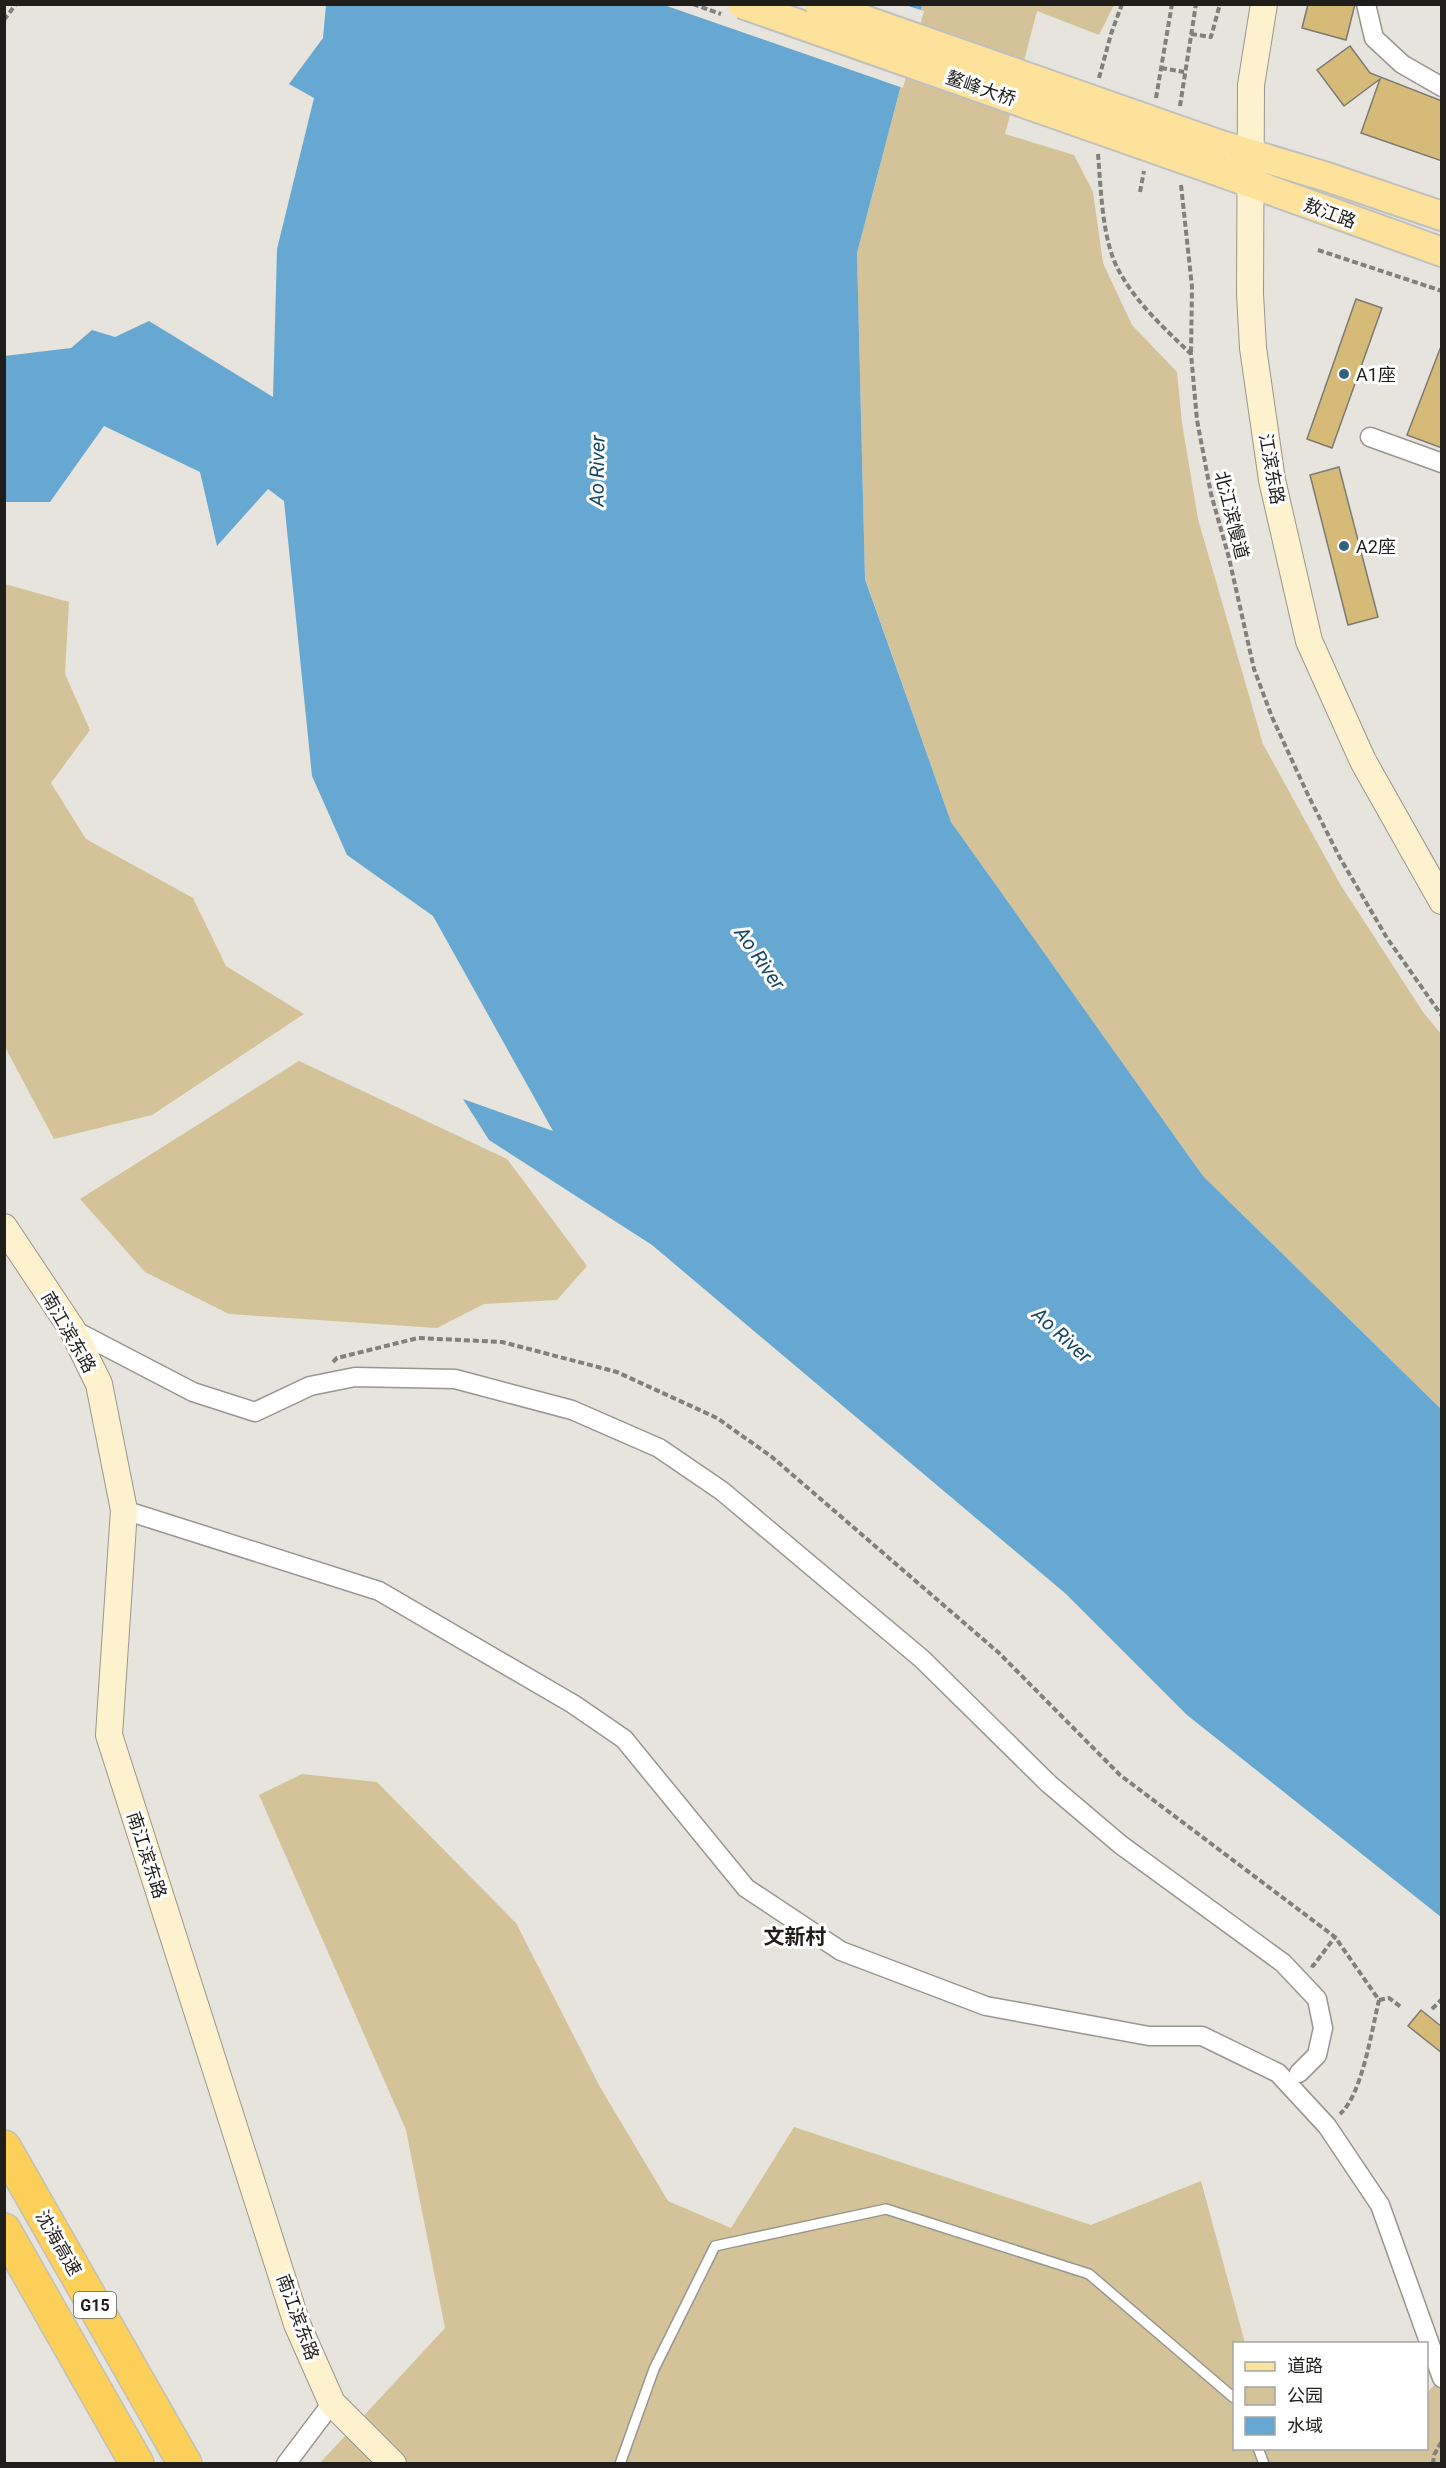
<svg xmlns="http://www.w3.org/2000/svg" width="1446" height="2468" viewBox="0 0 1446 2468" font-family="Roboto,'Noto Sans SC',sans-serif">
	<rect width="100%" height="100%" fill="#e6e4dd"/>
	<g fill="#d4c398">
		<polygon points="922,5 1114,5 1099,35 1037,11 1005,134 1074,155 1093,192 1103,263 1132,325 1177,372 1182,423 1198,519 1263,744 1340,884 1423,1012 1441,1034 1441,1409 1203,1176 951,822 865,578 857,253"/>
		<polygon points="5,584 69,602 65,674 90,730 51,783 86,839 193,898 226,966 304,1014 152,1115 54,1139 5,1047"/>
		<polygon points="299,1061 507,1159 587,1266 557,1300 484,1304 437,1328 229,1314 145,1272 80,1199"/>
		<polygon points="302,1774 377,1782 516,1923 600,2087 668,2201 731,2228 794,2127 1091,2225 1201,2181 1245,2343 1234,2344 1234,2448 1426,2448 1427,2393 1441,2378 1441,2463 320,2463 445,2328 406,2130 259,1795"/>
	</g>
	<polygon fill="#67a8d2" points="326,5 922,5 857,253 865,579 951,822 1203,1176 1441,1409 1441,1917 1187,1715 1066,1594 652,1245 489,1140 463,1099 553,1131 433,916 347,855 312,776 284,501 268,489 217,546 200,472 104,426 50,502 5,502 4,356 71,348 92,330 115,337 149,321 273,397 277,249 314,98 289,84 323,38"/>
	<polygon fill="#e6e4dd" points="664,5 905,5 924,11 903,88"/>
	<g fill="#d6bb78" stroke="#7d7a74" stroke-width="1.5">
		<polygon points="1308,4 1355,4 1346,40 1302,28"/>
		<polygon points="1350,46 1370,73 1442,101 1442,161 1361,133 1380,79 1344,106 1317,70"/>
		<polygon points="1356,299 1382,308 1332,448 1307,439"/>
		<polygon points="1440,349 1442,350 1442,448 1407,435"/>
		<polygon points="1339,467 1378,617 1348,625 1310,475"/>
		<polygon points="1421,2010 1442,2027 1442,2053 1408,2026"/>
	</g>
	<g fill="none" stroke-linecap="round" stroke-linejoin="round">
		<defs>
			<g id="service">
				<polyline points="1258,2448 1264,2464"/>
				<polyline points="620,2464 654,2369 715,2246 886,2209 1089,2274 1234,2398"/>
			</g>
			<g id="minor">
				<polyline points="1366,4 1374,38 1402,64 1442,87"/>
				<polyline points="1370,437 1442,463"/>
				<polyline points="72,1329 193,1392 255,1412 310,1386 355,1377 455,1379 572,1410 659,1448 722,1491 922,1659 1049,1784 1121,1845 1283,1963 1317,1999 1323,2028 1317,2055 1299,2073"/>
				<polyline points="124,1510 379,1591 573,1704 624,1739 746,1888 841,1951 986,2006 1149,2036 1202,2036 1278,2073 1327,2126 1380,2205 1442,2378"/>
				<polyline points="286,2464 332,2403"/>
			</g>
			<g id="secondary">
				<polyline points="1264,4 1251,85 1250,294 1253,348 1272,480 1309,641 1363,761 1442,901"/>
				<polyline points="4,1227 72,1329 99,1384 124,1510 109,1735 297,2324 332,2403 393,2464"/>
			</g>
			<g id="primary">
				<polyline points="1221,145 1324,176 1442,216"/>
				<polyline points="1220,172 1442,252"/>
			</g>
			<g id="motorway">
				<polyline points="4,2147 185,2464"/>
				<polyline points="4,2230 137,2464"/>
			</g>
		</defs>
		<use href="#service" stroke="#999690" stroke-width="12"/>
		<use href="#minor" stroke="#999690" stroke-width="21"/>
		<use href="#secondary" stroke="#999690" stroke-width="28"/>
		<use href="#primary" stroke="#c0c0bf" stroke-width="32"/>
		<use href="#motorway" stroke="#c0c0bf" stroke-width="36"/>
		<g stroke="#81807b" stroke-width="4" stroke-dasharray="6 3" stroke-linecap="butt">
			<polyline points="4,20 16,4"/>
			<polyline points="1191,34 1211,37 1220,4"/>
			<polyline points="1161,68 1184,72"/>
			<polyline points="1099,78 1111,34 1122,4"/>
			<polyline points="1156,98 1172,4"/>
			<polyline points="1180,106 1196,4"/>
			<path d="M1098,154C1101,189 1102,241 1119,271C1137,304 1165,329 1191,354L1197,420L1211,494L1229,558L1254,669L1272,717L1308,795L1340,858L1387,938L1442,1016"/>
			<polyline points="1181,185 1192,287 1191,354"/>
			<polyline points="1140,192 1144,171"/>
			<polyline points="1318,250 1442,291"/>
			<path d="M333,1362L337,1358L418,1338L502,1342L617,1372L717,1418L772,1457L999,1653L1120,1775L1335,1937L1379,2000C1372,2029 1362,2095 1340,2114"/>
			<polyline points="1311,1965 1313,1966 1335,1937"/>
			<polyline points="1379,2000 1389,1998 1401,2007"/>
			<polyline points="1432,2009 1442,1999"/>
			<polyline points="1433,2464 1434,2455 1442,2441"/>
		</g>
		<use href="#service" stroke="#fff" stroke-width="9"/>
		<use href="#minor" stroke="#fff" stroke-width="18"/>
		<use href="#secondary" stroke="#fef1cd" stroke-width="26"/>
		<use href="#primary" stroke="#fde29b" stroke-width="28"/>
		<use href="#motorway" stroke="#fccf59" stroke-width="33"/>
		<defs>
			<g id="primary-bridge">
				<polyline points="742,4 1220,172"/>
				<polyline points="819,4 1221,145"/>
			</g>
		</defs>
		<use href="#primary-bridge" stroke="#c0c0bf" stroke-width="32" stroke-linecap="butt"/>
		<polyline stroke="#81807b" stroke-width="4" stroke-dasharray="6 3" stroke-linecap="butt" points="693,4 721,14"/>
		<use href="#primary-bridge" stroke="#fde29b" stroke-width="28"/>
	</g>
	<g fill="#326280" stroke="#fff" stroke-width="2">
		<circle cx="1344" cy="374" r="6"/>
		<circle cx="1344" cy="546" r="6"/>
	</g>
	<g text-anchor="middle" dominant-baseline="central" stroke-width="6" stroke-linejoin="round" paint-order="stroke">
		<rect fill="#fff" stroke="#62625f" stroke-width="1.5" x="74" y="2292" width="42" height="26" rx="4.5"/>
		<g font-size="16" font-weight="bold" fill="#1f1e1b">
			<text x="95" y="2305">G15</text>
		</g>
		<g font-size="18" fill="#1f1e1b" stroke="#fff">
			<text transform="translate(981 88) rotate(19)">鳌峰大桥</text>
			<text transform="translate(1330 213) rotate(20)">敖江路</text>
			<text transform="translate(1272 469) rotate(80)">江滨东路</text>
			<text transform="translate(1232 515) rotate(76)">北江滨慢道</text>
			<text transform="translate(69 1332) rotate(60)">南江滨东路</text>
			<text transform="translate(147 1855) rotate(72)">南江滨东路</text>
			<text transform="translate(59 2243) rotate(60)">沈海高速</text>
			<text transform="translate(298 2317) rotate(70)">南江滨东路</text>
		</g>
		<g font-size="18" fill="#1f1e1b" stroke="#fff" text-anchor="start">
			<text x="1356" y="374">A1座</text>
			<text x="1356" y="546">A2座</text>
		</g>
		<g font-size="20" font-style="italic" fill="#154865" stroke="#fff">
			<text transform="translate(597 471) rotate(-89)">Ao River</text>
			<text transform="translate(760 958) rotate(55)">Ao River</text>
			<text transform="translate(1062 1335) rotate(42)">Ao River</text>
		</g>
		<g font-size="21" font-weight="bold" fill="#1f1e1b" stroke="#fff">
			<text x="795" y="1937">文新村</text>
		</g>
	</g>
	<rect width="1446" height="2468" fill="none" stroke="#1f1e1b" stroke-width="12"/>
	<rect x="1233" y="2342" width="195" height="108" fill="#ffffff" stroke="#a5a5a4" stroke-width="1.5"/>
	<rect x="1245" y="2362" width="30" height="9" fill="#fde29b" stroke="#a5a5a4" stroke-width="1.5"/>
	<text x="1287" y="2372" font-size="18" fill="#1f1e1b">道路</text>
	<rect x="1245" y="2387" width="30" height="18" fill="#d4c398" stroke="#a5a5a4" stroke-width="1.5"/>
	<text x="1287" y="2402" font-size="18" fill="#1f1e1b">公园</text>
	<rect x="1245" y="2417" width="30" height="18" fill="#67a8d2" stroke="#a5a5a4" stroke-width="1.5"/>
	<text x="1287" y="2432" font-size="18" fill="#1f1e1b">水域</text>
</svg>
